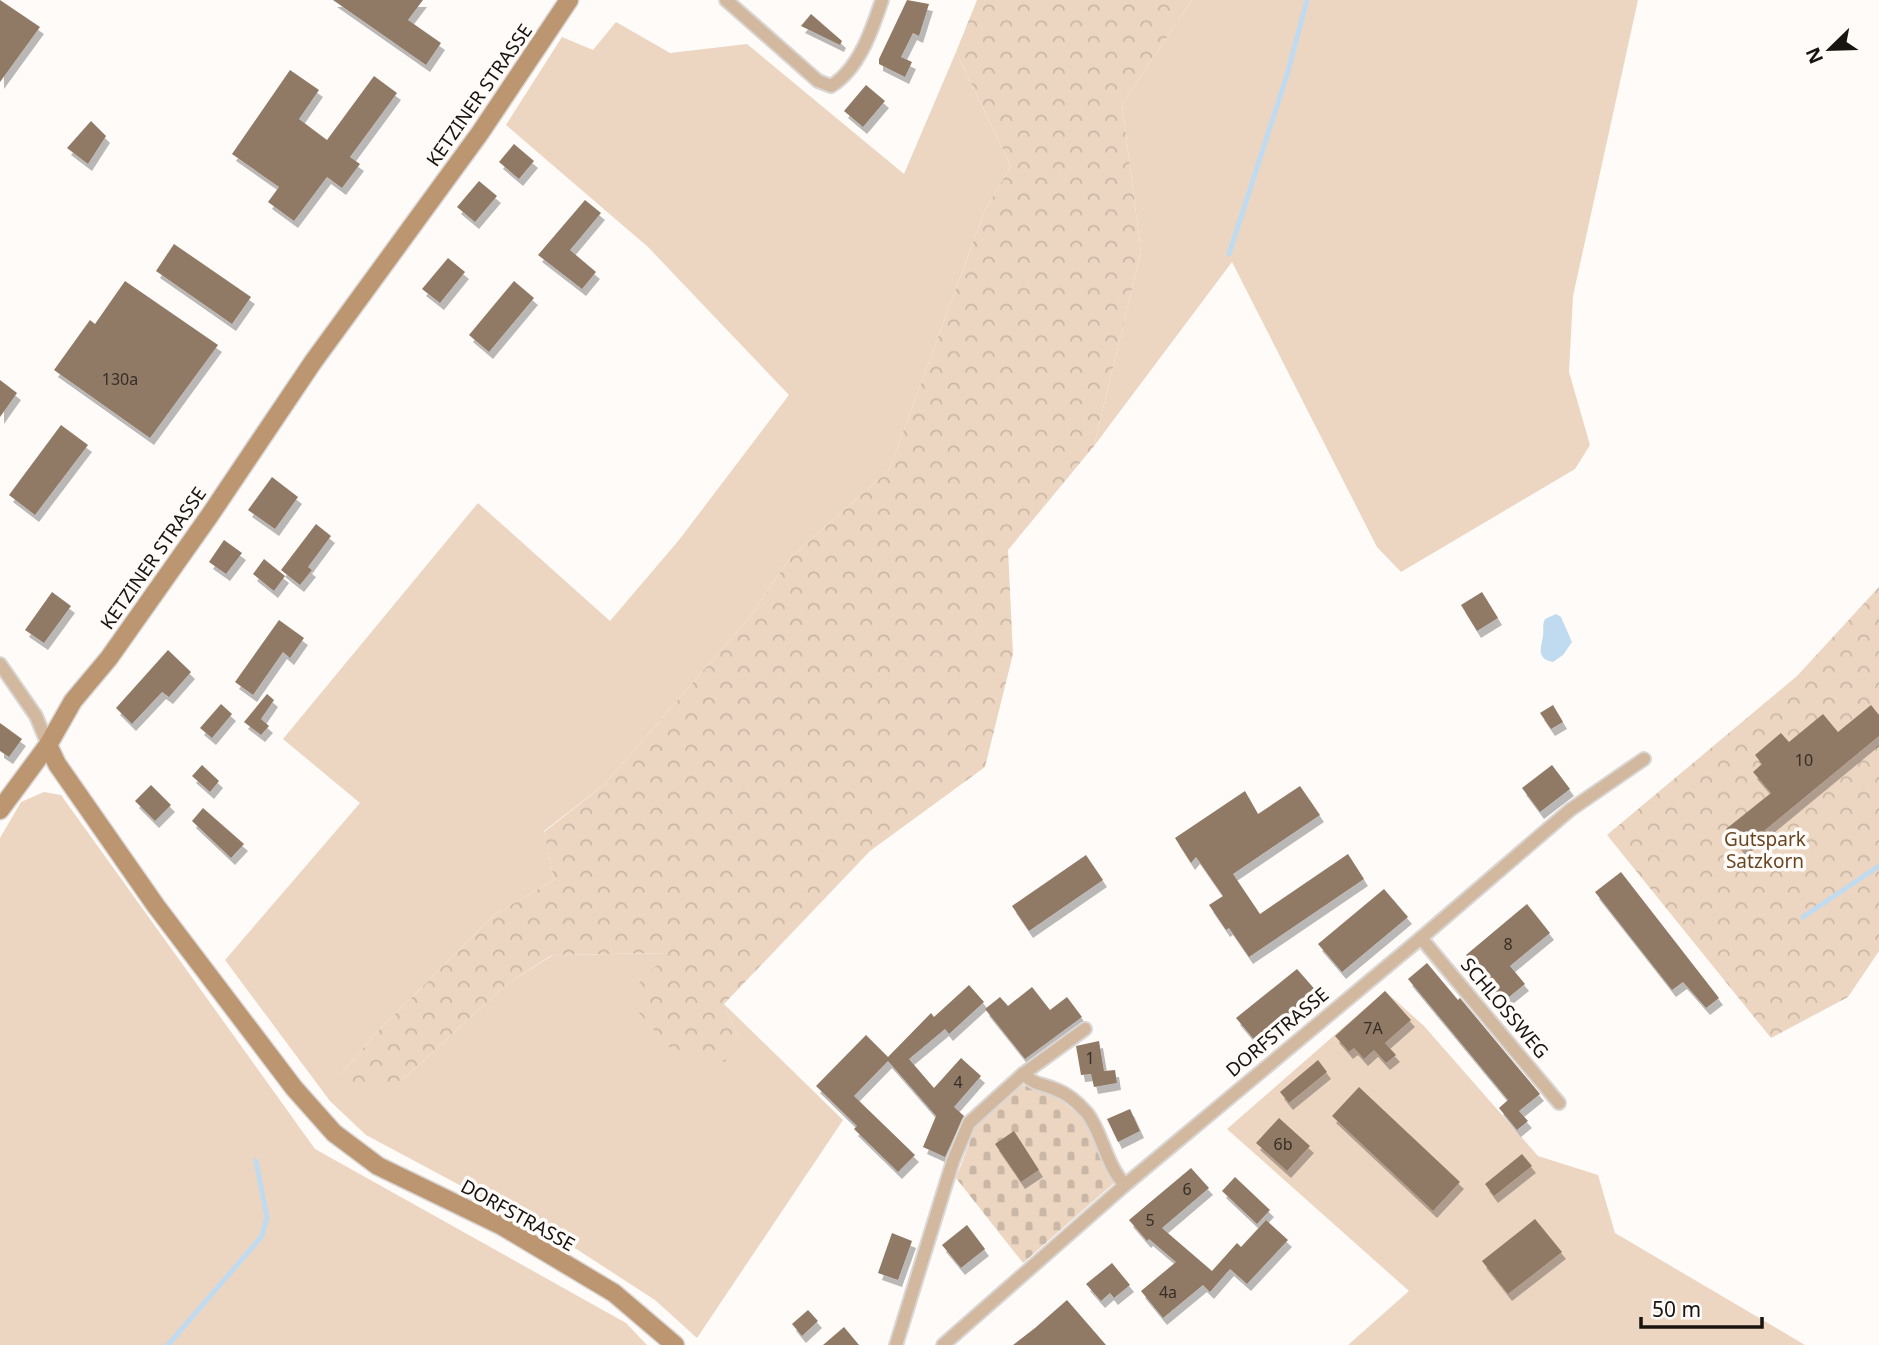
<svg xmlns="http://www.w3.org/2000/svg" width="1879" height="1345" viewBox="0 0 1879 1345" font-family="'Noto Sans',sans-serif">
	<defs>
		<pattern id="forest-crowns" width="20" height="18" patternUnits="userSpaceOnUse" patternTransform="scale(1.75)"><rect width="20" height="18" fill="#edd6c1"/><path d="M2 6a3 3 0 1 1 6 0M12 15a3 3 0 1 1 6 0" fill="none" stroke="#cab7a5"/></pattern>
		<pattern id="cemetery-stones" width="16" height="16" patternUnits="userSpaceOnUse" patternTransform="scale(1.75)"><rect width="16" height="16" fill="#edd6c1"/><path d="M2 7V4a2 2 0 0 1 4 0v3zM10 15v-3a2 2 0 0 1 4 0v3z" fill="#cab7a5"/></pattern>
		<filter id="shadow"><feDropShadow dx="4" dy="7" stdDeviation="0" flood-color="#0004"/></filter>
	</defs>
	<rect width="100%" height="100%" fill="#fefbf9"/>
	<g fill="#edd6c1">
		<polygon points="1192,0 1638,0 1573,296 1569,372 1590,445 1575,469 1401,572 1377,547 1232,262 1094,446 1141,252 1122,104"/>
		<polygon points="616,22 670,53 747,44 904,174 956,52 1011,166 985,210 889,470 790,558 749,618 604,785 544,831 554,880 495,914 375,1034 341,1074 402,1080 507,984 553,955 670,953 739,1040 724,1004 843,1120 697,1338 655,1300 564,1241 366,1135 330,1101 225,960 360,803 283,739 478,503 610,621 679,540 789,395 648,247 506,125 562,37 593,50"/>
		<polygon points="44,792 61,795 315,1149 626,1323 647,1345 0,1345 0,838 21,802"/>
		<polygon points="1385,991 1424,1026 1538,1156 1598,1175 1615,1233 1805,1345 1348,1345 1409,1291 1227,1129"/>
	</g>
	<g fill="url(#forest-crowns)">
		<polygon points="977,0 1192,0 1122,104 1141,252 1094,446 1008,550 1013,654 985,767 870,851 724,1004 739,1040 725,1062 669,1047 625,997 669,953 552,955 507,984 402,1080 357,1092 341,1074 375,1034 495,914 554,880 544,832 604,785 749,618 790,558 889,470 985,210 1011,166 956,52"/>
		<polygon points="1879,587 1879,951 1848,997 1771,1038 1607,835 1797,676"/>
	</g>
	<polygon fill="url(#cemetery-stones)" points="1019,1084 1052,1093 1083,1118 1114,1183 1023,1263 956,1178 975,1128 1005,1095"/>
	<path fill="#c0dbf0" d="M1556,614L1561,617L1572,642L1563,655L1553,662C1536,659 1541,648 1543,636C1544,629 1542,625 1545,619Z"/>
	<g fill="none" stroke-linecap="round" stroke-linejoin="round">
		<g stroke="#c0dbf0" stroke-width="5">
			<polyline points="1229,254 1287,75 1307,0"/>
			<polyline points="1803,917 1879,866"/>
			<polyline points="168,1345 262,1236 267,1217 256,1161"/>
		</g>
	</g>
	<g fill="#907a66" filter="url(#shadow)">
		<polygon points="0,0 40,27 0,82"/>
		<polygon points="333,0 423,0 408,20 441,43 426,65"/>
		<polygon points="907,0 929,4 919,36 913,33 901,57 912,62 905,77 879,64 879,59"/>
		<polygon points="811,14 842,41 840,45 801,26"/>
		<polygon points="290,70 319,90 299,119 327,140 374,76 397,93 350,157 360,164 342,188 327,177 294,221 268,202 279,187 232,154"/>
		<polygon points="866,85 885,101 863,127 844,111"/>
		<polygon points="91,121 106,136 88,164 67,148"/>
		<polygon points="514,144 534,161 519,179 499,162"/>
		<polygon points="479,181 497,196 475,222 457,207"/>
		<polygon points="585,200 601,213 570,250 596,272 582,289 538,255"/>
		<polygon points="174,244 251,297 232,324 156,271"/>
		<polygon points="448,258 465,272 440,303 422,289"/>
		<polygon points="125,281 218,345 150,438 54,370 90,320 95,324"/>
		<polygon points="514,281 534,298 489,352 469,335"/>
		<polygon points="0,380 17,393 0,417"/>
		<polygon points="61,425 88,445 35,515 9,495"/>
		<polygon points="272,477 298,497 275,529 248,510"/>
		<polygon points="316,524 331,536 308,567 312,570 300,585 281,570"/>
		<polygon points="224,540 242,553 226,574 209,562"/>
		<polygon points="264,559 285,576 274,591 253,574"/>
		<polygon points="52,592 71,606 44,643 25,630"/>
		<polygon points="1482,592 1498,618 1477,631 1461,605"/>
		<polygon points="279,620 304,638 290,658 283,652 253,695 235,682"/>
		<polygon points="168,650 191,672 169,697 162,692 132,724 116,708"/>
		<polygon points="267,694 274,700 261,719 269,726 261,735 244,722"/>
		<polygon points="221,704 232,714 212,738 200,728"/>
		<polygon points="1553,705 1563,722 1551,729 1540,713"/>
		<polygon points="1871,705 1879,715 1879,736 1742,849 1726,829 1771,793 1753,772 1762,764 1755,755 1781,733 1789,742 1823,714 1838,732"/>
		<polygon points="0,723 22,739 9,757 0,751"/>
		<polygon points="202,765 219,781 210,792 192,776"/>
		<polygon points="1552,765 1570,789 1540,812 1522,788"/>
		<polygon points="151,785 171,805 155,821 135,801"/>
		<polygon points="1300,786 1320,815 1233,874 1260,914 1348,854 1364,879 1249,957 1229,928 1226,930 1209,905 1223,896 1196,857 1191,863 1175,838 1245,791 1258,814"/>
		<polygon points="203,808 244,844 231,858 192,821"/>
		<polygon points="1086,855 1103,880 1029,931 1012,906"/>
		<polygon points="1621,872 1719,998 1706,1008 1683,982 1672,990 1595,892"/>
		<polygon points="1384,889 1408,917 1342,972 1318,944"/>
		<polygon points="1527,904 1550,933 1510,966 1525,984 1504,1001 1466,955"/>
		<polygon points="1427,963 1458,1000 1460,998 1540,1094 1519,1111 1528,1121 1517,1130 1499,1108 1508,1100 1408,979"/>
		<polygon points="1297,969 1318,993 1257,1043 1236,1018"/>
		<polygon points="969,985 984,1002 949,1034 945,1029 909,1059 934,1088 961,1058 981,1076 954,1107 964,1116 945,1157 923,1147 936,1116 888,1061 854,1096 915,1155 898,1172 854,1129 857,1126 816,1086 866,1035 888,1057 931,1013 934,1017"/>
		<polygon points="1032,987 1050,1010 1067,997 1082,1017 1025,1059 985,1009 1000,997 1008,1006"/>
		<polygon points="1385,991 1411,1020 1385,1043 1396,1055 1386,1063 1374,1050 1364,1059 1354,1048 1349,1052 1335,1036"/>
		<polygon points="1099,1041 1104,1071 1115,1070 1117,1083 1094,1087 1091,1074 1081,1075 1076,1046"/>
		<polygon points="1318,1060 1327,1072 1289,1103 1280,1092"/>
		<polygon points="1359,1087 1460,1182 1433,1211 1332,1116"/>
		<polygon points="1130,1109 1140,1131 1118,1142 1107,1119"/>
		<polygon points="1279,1118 1310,1146 1287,1171 1256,1143"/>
		<polygon points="1014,1131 1039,1170 1021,1182 995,1144"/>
		<polygon points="1522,1154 1532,1166 1494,1196 1485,1184"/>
		<polygon points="1191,1168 1209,1188 1162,1228 1212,1271 1237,1243 1241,1247 1266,1220 1288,1240 1247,1284 1230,1269 1210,1292 1203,1285 1163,1318 1141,1291 1176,1262 1149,1239 1147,1241 1129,1220"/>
		<polygon points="1235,1177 1270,1210 1257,1224 1222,1191"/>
		<polygon points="1535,1219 1562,1252 1508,1294 1482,1261"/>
		<polygon points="967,1225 985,1249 961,1268 942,1245"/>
		<polygon points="892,1233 912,1241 898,1280 878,1273"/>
		<polygon points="1112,1263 1130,1285 1114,1298 1110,1293 1101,1301 1086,1284"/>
		<polygon points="1067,1300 1106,1345 1013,1345 1035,1328"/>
		<polygon points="808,1310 818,1321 802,1336 792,1324"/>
		<polygon points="844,1327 859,1345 823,1345"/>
	</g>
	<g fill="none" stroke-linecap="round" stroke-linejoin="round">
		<defs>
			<g id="street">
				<path d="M726,0L818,81L831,86C859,69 872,30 882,0"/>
				<polyline points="0,664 36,716 48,745"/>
				<polyline points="1421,938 1559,1103"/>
				<path d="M1023,1074C1037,1086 1041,1083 1057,1090C1068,1094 1079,1104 1087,1113C1103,1134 1105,1163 1125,1185"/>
				<polyline points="896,1345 953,1161 969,1123 1023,1074 1085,1029"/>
				<polyline points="943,1345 1125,1185 1421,938 1570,810 1644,759"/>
			</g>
			<g id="secondary">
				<polyline points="48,745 57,764 156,906 294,1088 334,1133 378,1166 502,1226 614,1293 675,1345"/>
				<polyline points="0,810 48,745 73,701 109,658 210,515 313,362 480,133 569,0"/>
			</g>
		</defs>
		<use href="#street" stroke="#d9d6d4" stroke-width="16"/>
		<use href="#secondary" stroke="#d9d6d4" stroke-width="21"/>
		<use href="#street" stroke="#d2b89f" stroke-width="12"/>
		<use href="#secondary" stroke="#bc9671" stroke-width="18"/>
	</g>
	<g text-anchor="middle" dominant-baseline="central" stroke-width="7" stroke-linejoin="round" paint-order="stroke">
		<g font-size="16" fill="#362e26">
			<text x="120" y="379">130a</text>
			<text x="1804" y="760">10</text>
			<text x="1508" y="944">8</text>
			<text x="1373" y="1028">7A</text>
			<text x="1090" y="1058">1</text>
			<text x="958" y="1082">4</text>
			<text x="1283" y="1144">6b</text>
			<text x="1187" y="1189">6</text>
			<text x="1150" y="1220">5</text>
			<text x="1168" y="1292">4a</text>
		</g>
		<g font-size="19" fill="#181410" stroke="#fefbf9">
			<text transform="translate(479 95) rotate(-55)">KETZINER STRASSE</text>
			<text transform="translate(153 558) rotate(-55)">KETZINER STRASSE</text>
			<text transform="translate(1505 1008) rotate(50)">SCHLOSSWEG</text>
			<text transform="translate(1277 1032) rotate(-40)">DORFSTRASSE</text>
			<text transform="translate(518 1215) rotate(29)">DORFSTRASSE</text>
		</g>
		<g font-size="19" fill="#694622" stroke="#fefbf9">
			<text x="1765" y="839">Gutspark<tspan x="1765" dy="22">Satzkorn</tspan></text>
		</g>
	</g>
	<g transform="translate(1830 49) rotate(247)" stroke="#fefbf9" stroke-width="5" paint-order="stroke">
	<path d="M0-5L12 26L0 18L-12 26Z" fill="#181410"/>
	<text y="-10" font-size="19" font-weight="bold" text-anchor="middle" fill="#181410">N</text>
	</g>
	<path d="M1641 1317v10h121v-10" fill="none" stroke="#181410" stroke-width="3.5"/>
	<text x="1652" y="1317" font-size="21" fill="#181410" stroke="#fefbf9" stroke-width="5" paint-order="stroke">50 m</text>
</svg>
